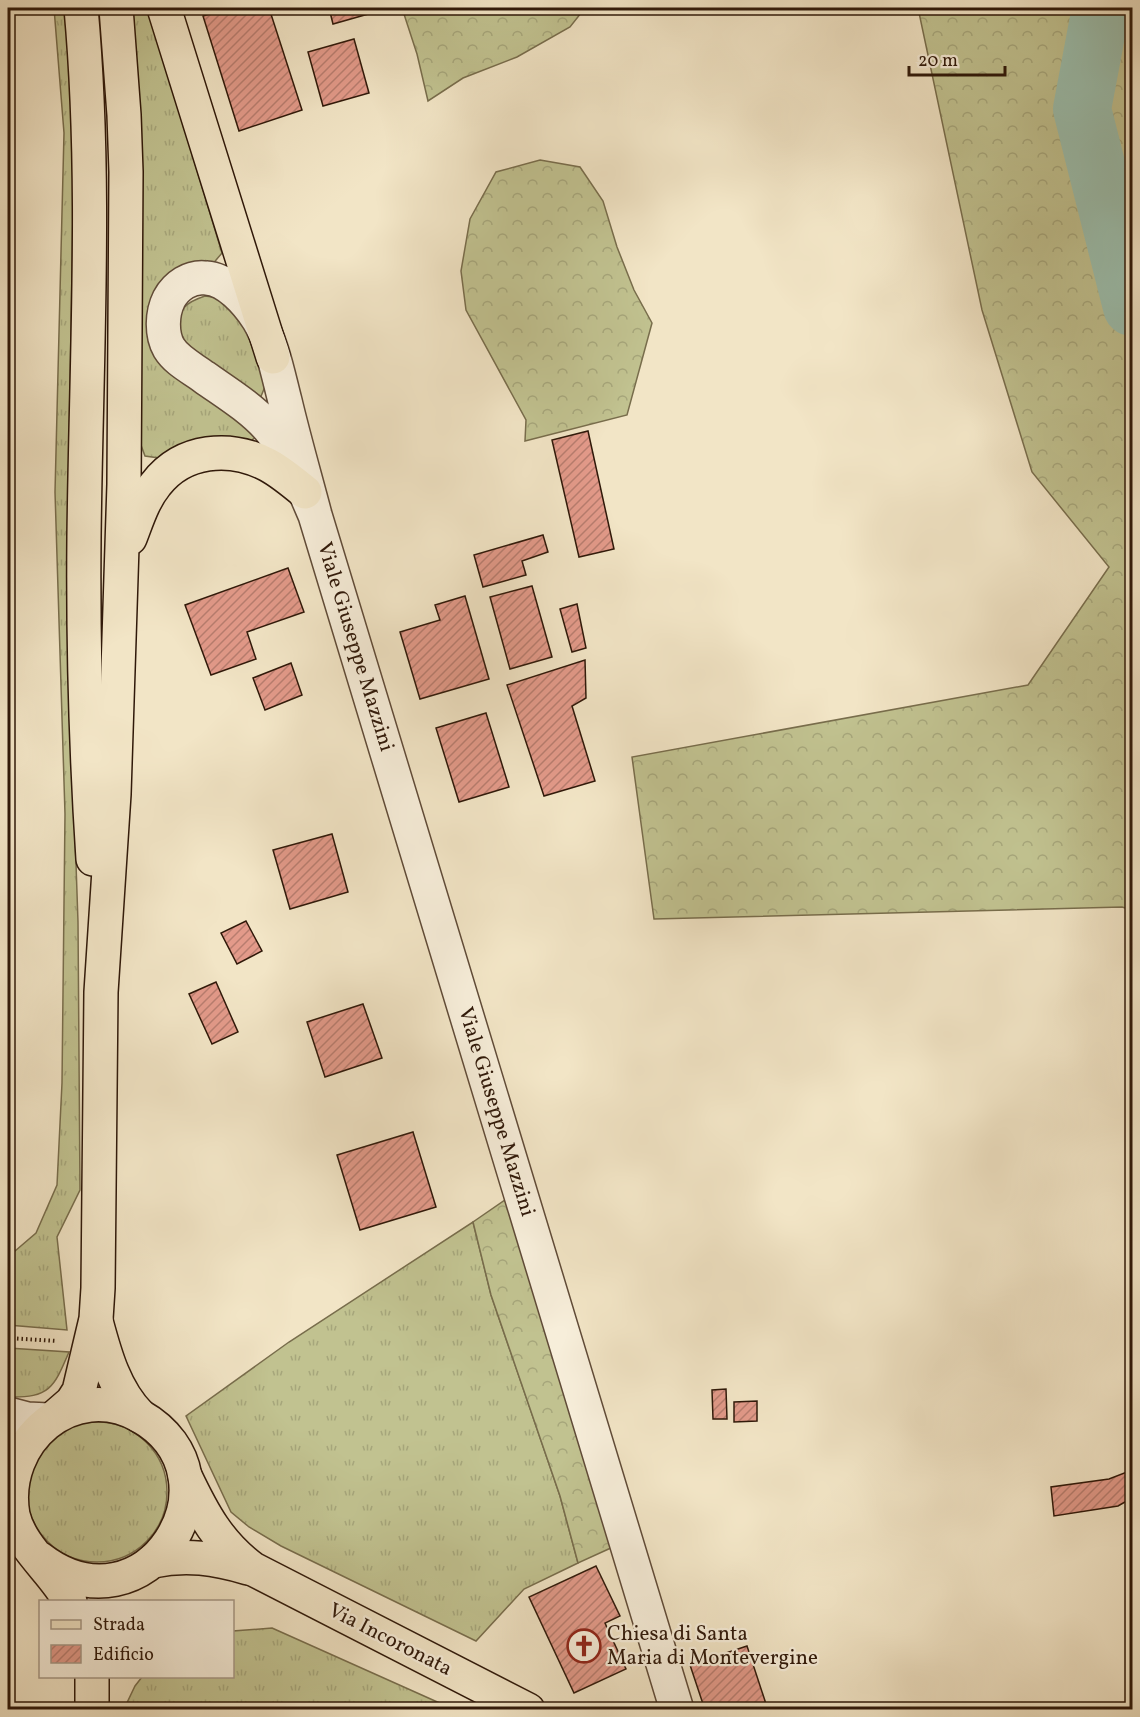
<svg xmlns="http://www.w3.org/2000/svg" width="1140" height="1717" viewBox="0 0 1140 1717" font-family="Vollkorn,serif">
	<defs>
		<pattern id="grass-tufts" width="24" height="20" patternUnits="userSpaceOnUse" patternTransform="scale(1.5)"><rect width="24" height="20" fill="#c1c290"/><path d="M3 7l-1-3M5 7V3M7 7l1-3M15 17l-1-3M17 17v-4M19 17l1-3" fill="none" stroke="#a6a67b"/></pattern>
		<pattern id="forest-crowns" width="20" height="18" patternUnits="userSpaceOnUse" patternTransform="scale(1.5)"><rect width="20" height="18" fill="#c1c290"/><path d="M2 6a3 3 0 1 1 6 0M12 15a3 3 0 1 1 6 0" fill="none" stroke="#a6a67b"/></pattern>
		<pattern id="building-hatch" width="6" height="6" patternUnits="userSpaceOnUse" patternTransform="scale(1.5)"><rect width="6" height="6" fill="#e39a8a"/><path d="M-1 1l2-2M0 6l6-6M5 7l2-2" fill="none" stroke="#b87d6f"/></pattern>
	</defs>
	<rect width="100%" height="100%" fill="#f2e5c6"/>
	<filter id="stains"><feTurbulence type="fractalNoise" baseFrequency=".00333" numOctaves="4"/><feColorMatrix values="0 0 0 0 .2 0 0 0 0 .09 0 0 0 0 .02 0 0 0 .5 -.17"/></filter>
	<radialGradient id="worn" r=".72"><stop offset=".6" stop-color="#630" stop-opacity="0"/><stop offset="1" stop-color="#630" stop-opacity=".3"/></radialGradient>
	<g fill="url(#grass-tufts)" stroke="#786d4c" stroke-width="1.5">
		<polygon points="54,8 69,8 75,93 68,504 72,747 78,922 80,1190 57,1237 67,1330 8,1325 8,1257 36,1233 57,1185 62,1083 65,814 55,492 64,133"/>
		<polygon points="129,8 148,8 222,253 211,266 151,319 262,435 253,439 249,445 166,459 145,456 138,437"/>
		<path d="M205,296L220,298L245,323L269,377L259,401L191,354L176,333C181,309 181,304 205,296Z"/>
		<polygon points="473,1222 491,1295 560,1496 578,1563 524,1589 476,1641 281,1546 249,1527 231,1512 186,1416 289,1342"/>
		<path d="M8,1348L69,1352C54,1387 50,1398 9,1397L8,1396Z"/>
		<circle cx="97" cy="1492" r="70"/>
		<polygon points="272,1628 453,1709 124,1709 135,1686 142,1677 232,1676 233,1631"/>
	</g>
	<g fill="url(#forest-crowns)" stroke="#786d4c" stroke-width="1.5">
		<polygon points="402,8 585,8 570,27 517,57 463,78 428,101 417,54"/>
		<polygon points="918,8 1132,8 1132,910 1122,907 654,919 632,757 1028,685 1109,567 1032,472 982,310"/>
		<polygon points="540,160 580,167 603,201 617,247 634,290 652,323 627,415 525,441 526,420 466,310 461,271 470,219 496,172"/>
		<polygon points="505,1200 613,1547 578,1563 560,1496 491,1295 473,1222"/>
	</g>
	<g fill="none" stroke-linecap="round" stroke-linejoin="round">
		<polyline stroke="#9cc0af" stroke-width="58" points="1101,8 1082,109 1132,307"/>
	</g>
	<g fill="url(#building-hatch)" stroke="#2f1809" stroke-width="1.5">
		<polygon points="229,8 269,8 302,110 239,131 203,16"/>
		<polygon points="329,8 378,8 379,11 333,24"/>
		<polygon points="354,39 369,93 323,106 308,52"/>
		<polygon points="588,431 614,549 579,557 552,440"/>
		<polygon points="543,535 548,552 522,561 526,575 483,587 474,555"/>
		<polygon points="288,568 304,612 247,632 256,659 211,675 185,605"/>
		<polygon points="532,586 552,657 510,669 490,597"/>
		<polygon points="465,596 489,679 420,699 400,632 440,620 435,605"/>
		<polygon points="577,604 586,648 572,652 560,609"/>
		<polygon points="585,660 586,698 572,706 595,781 544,796 507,685"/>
		<polygon points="291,663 302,695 265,710 253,678"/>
		<polygon points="486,713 509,787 459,802 436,728"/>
		<polygon points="332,834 348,892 290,909 273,850"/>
		<polygon points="246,921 262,951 237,964 221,933"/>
		<polygon points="216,982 238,1032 212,1044 189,994"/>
		<polygon points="363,1004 382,1058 325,1077 307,1022"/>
		<polygon points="413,1132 436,1207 360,1230 337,1155"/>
		<polygon points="726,1389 727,1419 713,1419 712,1390"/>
		<polygon points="757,1401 757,1421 734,1422 734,1402"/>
		<polygon points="1132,1470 1132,1498 1118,1506 1054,1516 1051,1487 1109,1479"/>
		<polygon points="596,1566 620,1616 605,1623 626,1669 574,1693 529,1597"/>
		<polygon points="747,1646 768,1710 705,1710 690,1665"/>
	</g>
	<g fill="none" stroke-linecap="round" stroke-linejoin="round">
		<defs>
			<g id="minor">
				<path d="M315,515C302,485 289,452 268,427C250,407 225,392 204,377C192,368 177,361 169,348C161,334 162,313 169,299C176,286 190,276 206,278C227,279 247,302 258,319C272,342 278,374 285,401C294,439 305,477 315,515L677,1710"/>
				<polyline points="8,1414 27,1419 49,1420"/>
			</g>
			<g id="major">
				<path d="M81,8C97,183 86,361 84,537C83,644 86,752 93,859"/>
				<polyline points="164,8 273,357"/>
				<path d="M130,538C137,520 143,500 156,484C183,449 230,445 268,465C281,472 293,482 305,492"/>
				<path d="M96,1321C105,1355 115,1391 140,1416"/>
				<polyline points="57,1415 72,1402 79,1391 96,1319 98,1288 101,992 114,794 124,484 126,172 124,115 116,8"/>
				<path d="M185,1476C203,1514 219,1544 253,1569L528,1710"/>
				<path d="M39,1558C146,1641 248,1477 140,1416C73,1378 0,1441 13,1515C21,1549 54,1571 70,1602"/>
				<path d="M153,1561C186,1554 215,1558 248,1568"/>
				<polyline points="92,1710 92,1676"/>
			</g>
		</defs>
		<use href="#minor" stroke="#604b38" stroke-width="36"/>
		<use href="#major" stroke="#2f1809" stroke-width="36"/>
		<polyline stroke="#2f1809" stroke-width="4" stroke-dasharray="1.5 3" stroke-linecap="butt" points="8,1338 57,1341"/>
		<use href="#minor" stroke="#f7eeda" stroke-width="33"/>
		<use href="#major" stroke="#f2e5c6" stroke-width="33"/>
	</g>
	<defs>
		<symbol id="church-ring" viewBox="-11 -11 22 22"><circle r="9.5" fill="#f7eeda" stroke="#8f2418" stroke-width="1.5"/><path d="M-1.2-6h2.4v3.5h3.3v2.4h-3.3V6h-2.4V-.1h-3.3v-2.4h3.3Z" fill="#8f2418"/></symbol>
	</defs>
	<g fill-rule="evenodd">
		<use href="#church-ring" x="565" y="1627" width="38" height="38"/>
	</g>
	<g text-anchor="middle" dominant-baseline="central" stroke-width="4.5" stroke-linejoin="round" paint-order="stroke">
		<g font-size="21" fill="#2f1809" stroke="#f7eeda">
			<text transform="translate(355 647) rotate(73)">Viale Giuseppe Mazzini</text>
			<text transform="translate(496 1112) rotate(73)">Viale Giuseppe Mazzini</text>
			<text transform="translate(390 1640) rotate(27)">Via Incoronata</text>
		</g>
		<g font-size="21" fill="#2f1809" stroke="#f7eeda" text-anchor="start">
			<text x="607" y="1634">Chiesa di Santa<tspan x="607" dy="24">Maria di Montevergine</tspan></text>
		</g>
	</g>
	<rect width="1140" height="1717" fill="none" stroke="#f2e5c6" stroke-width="30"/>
	<rect x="9" y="9" width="1122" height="1699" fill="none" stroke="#2f1809" stroke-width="3"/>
	<rect x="15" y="15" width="1110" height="1687" fill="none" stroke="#2f1809" stroke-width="1.5"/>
	<rect x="39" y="1600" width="195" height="78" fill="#f7eeda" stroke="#a79886" stroke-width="1.5"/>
	<rect x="51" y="1620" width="30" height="9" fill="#f2e5c6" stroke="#a79886" stroke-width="1.5"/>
	<text x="93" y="1630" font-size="18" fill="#2f1809">Strada</text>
	<rect x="51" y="1645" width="30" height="18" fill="url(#building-hatch)" stroke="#a79886" stroke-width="1.5"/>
	<text x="93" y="1660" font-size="18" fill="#2f1809">Edificio</text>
	<path d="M909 66v9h96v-9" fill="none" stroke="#2f1809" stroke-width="3"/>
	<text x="918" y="66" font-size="18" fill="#2f1809" stroke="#f7eeda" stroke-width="4.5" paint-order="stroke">20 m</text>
	<rect width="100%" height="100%" filter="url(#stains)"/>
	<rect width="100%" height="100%" fill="url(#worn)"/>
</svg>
